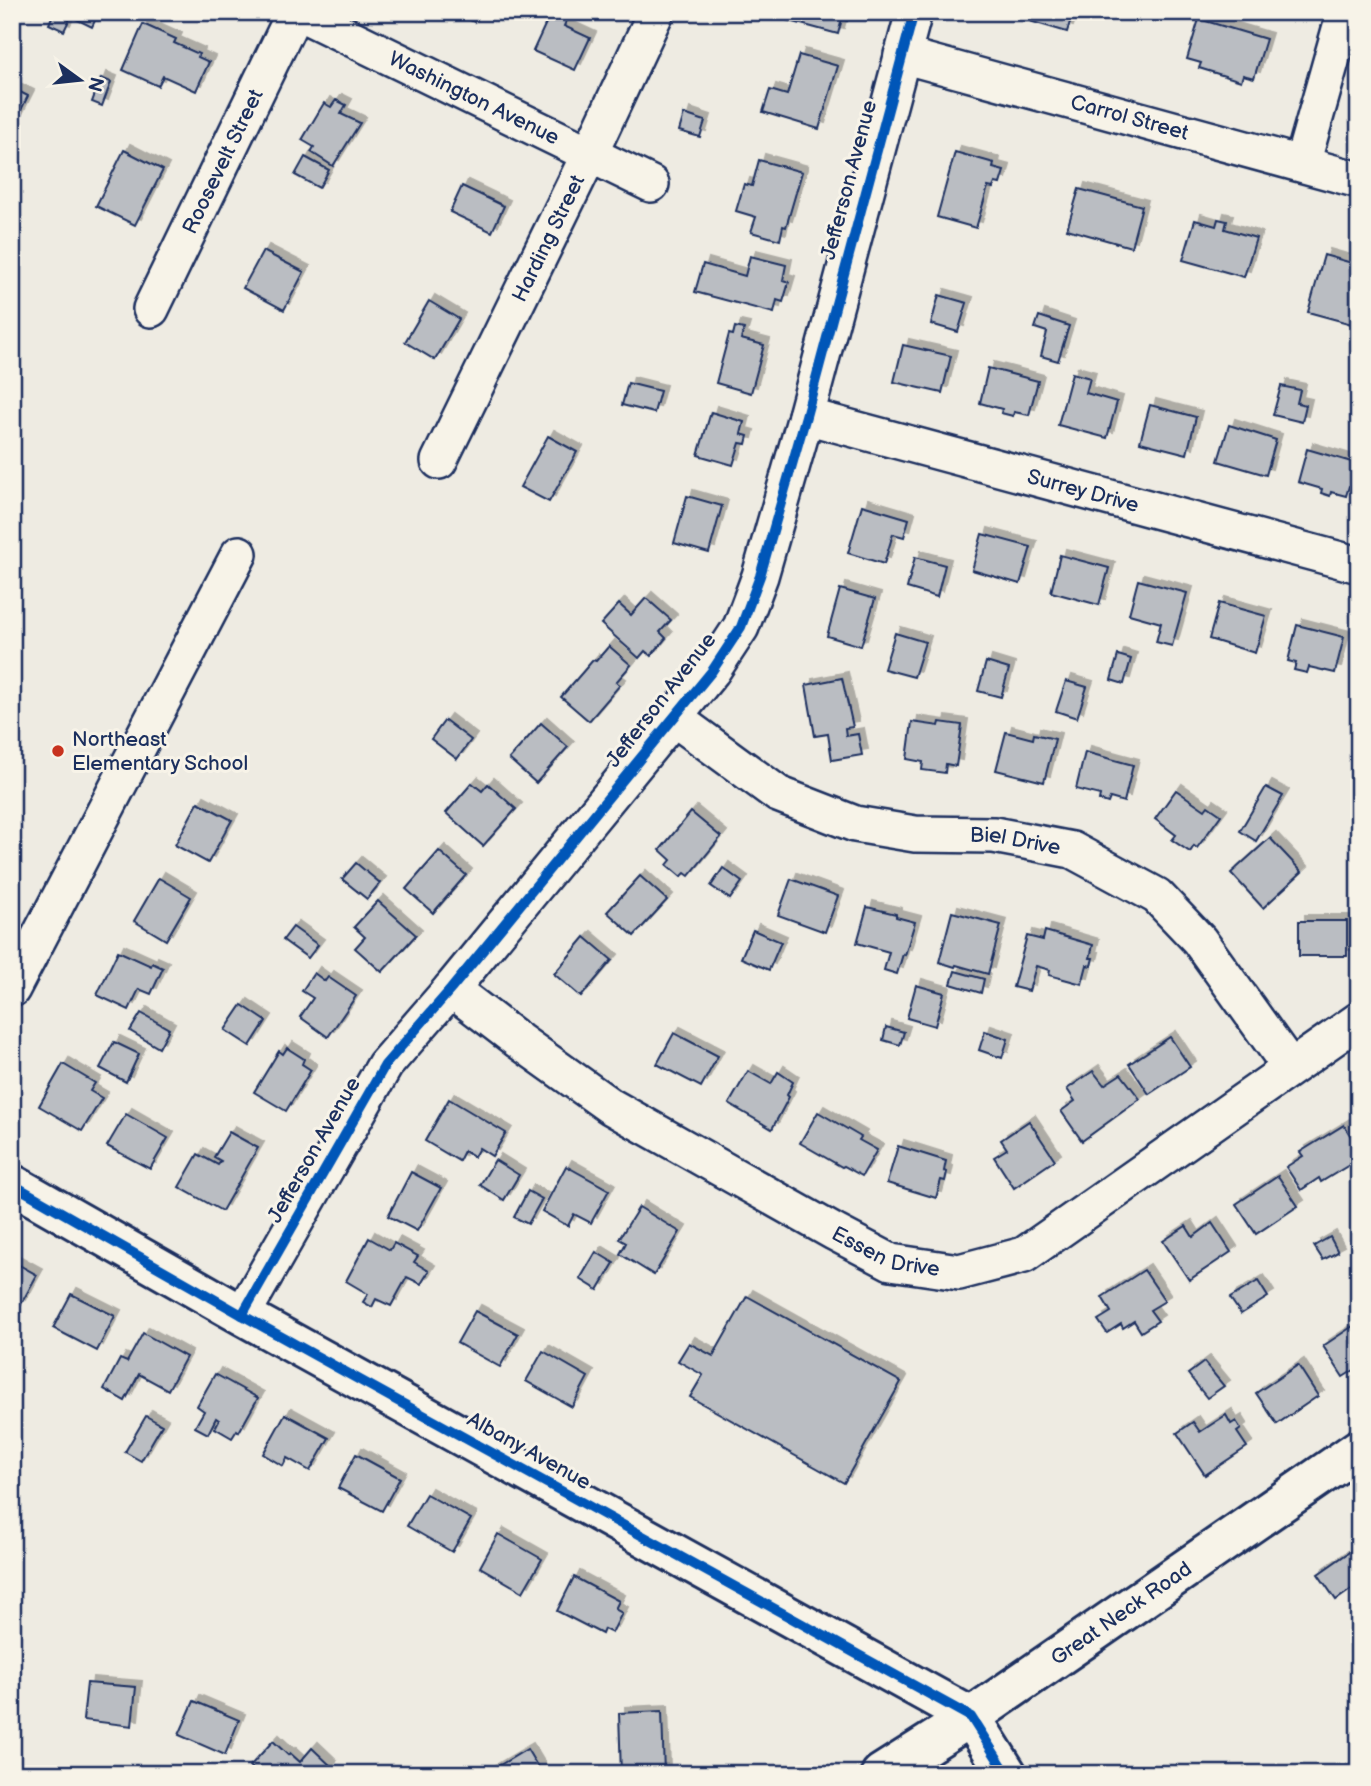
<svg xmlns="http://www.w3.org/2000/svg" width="1371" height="1786" viewBox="0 0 1371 1786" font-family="'Balsamiq Sans',sans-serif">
	<defs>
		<filter id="shadow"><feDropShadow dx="6" dy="-6" stdDeviation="0" flood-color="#0004"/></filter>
	</defs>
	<rect width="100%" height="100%" fill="#eeebe2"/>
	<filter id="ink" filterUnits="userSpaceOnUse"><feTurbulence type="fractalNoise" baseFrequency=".0143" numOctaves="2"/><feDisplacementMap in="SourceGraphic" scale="14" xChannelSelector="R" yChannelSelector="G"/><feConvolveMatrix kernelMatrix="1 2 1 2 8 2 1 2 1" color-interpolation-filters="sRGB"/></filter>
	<g filter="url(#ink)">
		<g fill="#babdc2" stroke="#1b2f5e" stroke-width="2" filter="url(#shadow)">
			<polygon points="54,12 73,12 64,31 49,24"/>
			<polygon points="80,12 99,12 92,27 76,19"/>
			<polygon points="453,12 478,12 474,22"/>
			<polygon points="551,12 570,12 564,26 590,38 575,70 533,51"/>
			<polygon points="788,12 850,12 847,21 842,19 838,34 786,20"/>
			<polygon points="999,12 1073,12 1067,32"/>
			<polygon points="1199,19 1266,39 1254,78 1243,75 1241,81 1199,68 1201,63 1187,59"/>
			<polygon points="143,24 176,39 174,43 199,54 198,57 209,62 196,91 163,76 158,86 123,70"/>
			<polygon points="799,55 838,66 819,129 763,112 770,90 787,95"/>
			<polygon points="101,78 111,82 102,106 92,102"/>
			<polygon points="12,88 28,96 12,128"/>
			<polygon points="336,100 346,105 341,114 360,123 333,166 311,152 314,147 302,140 324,103 331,107"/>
			<polygon points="684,114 705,121 700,137 679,131"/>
			<polygon points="124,150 163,170 135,225 96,206"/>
			<polygon points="955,152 994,163 993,168 1004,171 1000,184 995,183 993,188 988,187 976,228 937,217"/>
			<polygon points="305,157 329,170 319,188 295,175"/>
			<polygon points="759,160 802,172 786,227 783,226 780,240 751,232 756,217 736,211 744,184 752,186"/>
			<polygon points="462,186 504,206 492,232 450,212"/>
			<polygon points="1079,189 1142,206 1131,247 1067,229"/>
			<polygon points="1218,219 1227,221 1225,229 1256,238 1244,277 1183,260 1195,220 1216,226"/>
			<polygon points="263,251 304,272 284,310 243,288"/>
			<polygon points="1324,255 1359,265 1359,326 1308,312"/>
			<polygon points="750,256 786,265 783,280 789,282 783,302 777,300 774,313 695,292 703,264 745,276"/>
			<polygon points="939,295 967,303 958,332 931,324"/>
			<polygon points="429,301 459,319 435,360 405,342"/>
			<polygon points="1039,316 1069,326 1058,361 1041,356 1047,332 1035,328"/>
			<polygon points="735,327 744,329 741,339 764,345 751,393 716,383 729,334 733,335"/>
			<polygon points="903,345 951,356 942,393 894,382"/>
			<polygon points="988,368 1038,381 1029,415 1014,412 1013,416 1001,413 1002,409 980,403"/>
			<polygon points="1072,373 1090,378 1086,393 1117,402 1107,438 1058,425"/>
			<polygon points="628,383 660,391 654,413 622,405"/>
			<polygon points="1281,386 1300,390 1297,403 1306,405 1302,422 1273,415"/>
			<polygon points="1150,405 1196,417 1187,454 1140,442"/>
			<polygon points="711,412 744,422 741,434 748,436 746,444 740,443 733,465 698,455"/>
			<polygon points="1229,425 1276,440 1266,475 1218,461"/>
			<polygon points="548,436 577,452 549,502 520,487"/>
			<polygon points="1307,449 1355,463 1353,471 1359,473 1356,487 1349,486 1346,496 1331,492 1330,496 1321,493 1322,489 1298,482"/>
			<polygon points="687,496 722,506 709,553 674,543"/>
			<polygon points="862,505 909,519 904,537 893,534 884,564 848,553"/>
			<polygon points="982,534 1031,547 1020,584 972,570"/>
			<polygon points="1060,555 1109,568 1099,605 1051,592"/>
			<polygon points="915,557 945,565 937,597 907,588"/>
			<polygon points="1138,580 1187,593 1172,646 1156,642 1161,623 1129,614"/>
			<polygon points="840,589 875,599 861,646 827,636"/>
			<polygon points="646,598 671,620 660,632 666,638 651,656 645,651 639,658 601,624 619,604 631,615"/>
			<polygon points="1219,603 1266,616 1255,653 1209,639"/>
			<polygon points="1297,625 1344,637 1335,673 1309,667 1307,673 1294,670 1296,663 1288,661"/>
			<polygon points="895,633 925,642 914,677 884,669"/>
			<polygon points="609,646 631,665 616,682 620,685 589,721 561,697 593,660 596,661"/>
			<polygon points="1118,655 1131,659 1124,684 1111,680"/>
			<polygon points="986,662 1009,669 1001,697 978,691"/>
			<polygon points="842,678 853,727 845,728 846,736 858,734 862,755 832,760 828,734 815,736 806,685"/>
			<polygon points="1066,681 1087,687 1077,718 1056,711"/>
			<polygon points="445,720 471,740 457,759 431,739"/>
			<polygon points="912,722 939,726 940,722 962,725 956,766 946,764 945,773 922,770 923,762 907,759"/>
			<polygon points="541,723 568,747 536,783 509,759"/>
			<polygon points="1006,732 1033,739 1034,734 1055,739 1044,782 996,770"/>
			<polygon points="1085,752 1133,765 1124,802 1110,798 1108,803 1099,800 1100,795 1076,789"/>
			<polygon points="472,783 482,791 488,784 516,809 483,846 446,813"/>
			<polygon points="1266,787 1283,796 1256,841 1240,831"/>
			<polygon points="1176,790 1205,810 1208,806 1221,815 1197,848 1194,846 1190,852 1172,840 1176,835 1155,819"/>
			<polygon points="198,802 232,820 208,863 175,845"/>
			<polygon points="691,812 721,837 689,876 685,873 681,877 667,865 671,860 660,850"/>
			<polygon points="1270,838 1302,872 1263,908 1231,873"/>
			<polygon points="439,851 466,875 433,913 406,889"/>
			<polygon points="356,863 380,883 367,899 342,879"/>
			<polygon points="723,868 742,882 730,899 711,886"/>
			<polygon points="640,876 667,900 634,936 607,912"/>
			<polygon points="159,878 191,897 166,940 134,921"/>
			<polygon points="791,879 838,896 825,932 778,915"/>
			<polygon points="378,901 416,935 382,972 355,948 365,937 354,927"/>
			<polygon points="867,907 896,914 896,917 915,922 905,955 903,954 897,974 884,970 889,952 857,943"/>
			<polygon points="952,912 1001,925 988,974 956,965 955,967 939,962"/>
			<rect x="1299" y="921" width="48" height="35"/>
			<polygon points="293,927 318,945 308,958 283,940"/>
			<polygon points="753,930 781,942 769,970 741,958"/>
			<polygon points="1045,931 1093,945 1090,958 1093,958 1091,966 1087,965 1082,984 1049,975 1050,970 1036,966 1029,991 1013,987 1027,936 1043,940"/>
			<polygon points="585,937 612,960 581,997 554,974"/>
			<polygon points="118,951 151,966 152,963 163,968 151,994 139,989 129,1010 97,995"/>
			<polygon points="955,971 984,979 981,993 951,984"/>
			<polygon points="314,973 325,981 328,977 356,996 328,1037 300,1017 313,998 302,991"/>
			<polygon points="916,985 944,993 935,1026 907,1018"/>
			<polygon points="242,1005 266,1021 250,1046 225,1030"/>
			<polygon points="141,1013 169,1029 159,1048 130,1031"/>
			<polygon points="886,1027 904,1032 900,1045 883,1040"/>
			<polygon points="985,1031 1008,1039 1002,1058 979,1050"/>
			<polygon points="674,1033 718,1056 701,1087 657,1064"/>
			<polygon points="1170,1037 1190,1067 1149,1094 1129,1064"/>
			<polygon points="114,1042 139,1054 126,1082 100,1068"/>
			<polygon points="287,1048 304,1059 302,1064 311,1070 286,1111 254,1092 279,1051 283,1054"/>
			<polygon points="63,1064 95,1083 90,1091 102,1098 82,1131 39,1106"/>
			<polygon points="748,1071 771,1084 778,1072 793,1082 787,1095 789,1097 772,1129 729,1104"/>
			<polygon points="1093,1071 1104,1085 1121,1074 1140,1099 1082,1141 1061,1111 1075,1101 1067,1089"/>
			<polygon points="449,1099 506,1133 492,1156 479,1148 474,1157 464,1151 459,1161 425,1141"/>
			<polygon points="818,1112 861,1137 859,1140 877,1150 862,1176 844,1166 842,1167 800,1143"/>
			<polygon points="126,1114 168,1138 150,1169 107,1146"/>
			<polygon points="1029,1121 1055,1160 1014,1188 994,1157 1007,1149 1001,1140"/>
			<polygon points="1344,1125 1359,1150 1359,1159 1321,1182 1319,1178 1301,1190 1286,1167 1303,1156 1300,1152"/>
			<polygon points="229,1132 258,1148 222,1211 179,1187 198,1154 218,1165 221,1161 214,1157"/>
			<polygon points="898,1146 946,1161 944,1171 947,1172 945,1181 941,1180 936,1198 887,1183"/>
			<polygon points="495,1160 519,1175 504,1200 480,1185"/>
			<polygon points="566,1166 609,1190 591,1223 574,1214 568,1226 542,1211"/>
			<polygon points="411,1172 441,1188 417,1231 388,1216"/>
			<polygon points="1278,1176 1298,1206 1256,1234 1236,1204"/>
			<polygon points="528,1191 542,1199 528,1224 514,1217"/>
			<polygon points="639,1207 680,1232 654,1275 620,1254 626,1243 619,1239"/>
			<polygon points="1212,1223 1231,1252 1189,1280 1163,1241 1186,1226 1193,1237"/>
			<polygon points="1330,1237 1338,1252 1323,1260 1314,1246"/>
			<polygon points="369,1238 390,1250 394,1243 418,1256 414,1262 429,1271 421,1284 407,1277 391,1306 376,1299 372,1307 363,1302 368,1294 346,1281"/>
			<polygon points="596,1252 614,1263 598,1290 580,1279"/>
			<polygon points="12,1261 37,1275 20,1306 12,1302"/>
			<polygon points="1144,1270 1165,1301 1150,1310 1158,1321 1141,1332 1134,1321 1123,1328 1121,1324 1107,1333 1098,1320 1111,1312 1102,1297"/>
			<polygon points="1258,1281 1268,1297 1241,1314 1230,1298"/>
			<polygon points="71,1294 115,1316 97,1351 53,1328"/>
			<polygon points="747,1296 901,1382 844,1483 690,1397 703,1375 678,1361 689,1343 713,1356"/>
			<polygon points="475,1311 518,1334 500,1367 457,1343"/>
			<polygon points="1359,1322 1359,1367 1343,1377 1323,1346"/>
			<polygon points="143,1333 186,1357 168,1390 139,1374 125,1401 104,1389 120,1359 127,1362"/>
			<polygon points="543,1351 588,1377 572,1407 526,1381"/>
			<polygon points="1204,1362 1224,1386 1207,1398 1188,1374"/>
			<polygon points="1298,1365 1318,1396 1277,1424 1256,1393"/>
			<polygon points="215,1374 258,1398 239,1432 237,1430 232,1438 215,1428 219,1420 216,1418 208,1434 195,1427 204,1411 197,1406"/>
			<polygon points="285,1414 329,1438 310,1471 287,1458 283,1466 263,1454"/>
			<polygon points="1226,1415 1231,1424 1236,1421 1241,1429 1237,1432 1247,1447 1205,1475 1177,1433 1193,1422 1200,1432"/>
			<polygon points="146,1416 162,1425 141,1461 125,1452"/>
			<polygon points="356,1454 400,1478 382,1511 338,1488"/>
			<polygon points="426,1494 471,1519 452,1552 407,1526"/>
			<polygon points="498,1534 542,1559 523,1592 480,1567"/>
			<polygon points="1358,1546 1359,1584 1336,1600 1318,1574"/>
			<polygon points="574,1577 619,1601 615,1609 622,1613 612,1633 604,1629 602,1634 557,1611"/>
			<polygon points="87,1683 136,1687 132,1726 83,1720"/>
			<polygon points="194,1701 239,1720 225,1755 179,1735"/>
			<polygon points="662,1711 664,1774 621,1774 619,1713"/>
			<polygon points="273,1741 288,1755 290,1753 300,1762 312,1748 331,1766 324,1774 259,1774 250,1766"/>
			<polygon points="527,1749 542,1774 491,1774 490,1771"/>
		</g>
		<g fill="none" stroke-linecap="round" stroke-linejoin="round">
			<defs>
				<g id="minor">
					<path id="s1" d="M298,12L651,184"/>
					<path id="s2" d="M902,55L1359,180"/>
					<polyline points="1302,164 1345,12"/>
					<path id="s3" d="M151,309L295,12"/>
					<path id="s4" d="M806,416L1359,565"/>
					<path id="s5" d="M439,461L590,153L656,12"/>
					<path id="s6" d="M674,718L778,794L855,824L915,834L994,835L1072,850L1157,896L1199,940L1290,1067"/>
					<polyline points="12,989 239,554"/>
					<path id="s7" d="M451,989L519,1041L610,1106L834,1232L891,1262L959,1272L1024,1255L1359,1020"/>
					<polyline points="242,1315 385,1065 451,989 712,671 741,627 760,576 806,416 914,12"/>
				</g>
				<polyline id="tertiary" points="12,1184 242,1315 971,1717 1007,1774"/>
				<g id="secondary">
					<path id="s8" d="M881,1774L971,1717L1359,1449"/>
				</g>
			</defs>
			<use href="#minor" stroke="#1b2f5e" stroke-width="40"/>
			<use href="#tertiary" stroke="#1b2f5e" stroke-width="44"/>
			<use href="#secondary" stroke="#1b2f5e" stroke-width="44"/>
			<use href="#minor" stroke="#f7f3e8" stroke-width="35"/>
			<use href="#tertiary" stroke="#f7f3e8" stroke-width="38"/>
			<use href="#secondary" stroke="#f7f3e8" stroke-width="38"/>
			<defs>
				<g id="cycleway">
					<polyline points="12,1184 242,1315 971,1717 1007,1774"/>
					<polyline points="242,1315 385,1065 451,989 712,671 741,627 760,576 806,416 914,12"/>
				</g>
			</defs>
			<use href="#cycleway" stroke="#f7f3e8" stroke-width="15"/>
			<use href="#cycleway" stroke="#0057b8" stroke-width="10"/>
		</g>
	</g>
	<circle fill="#c8321e" stroke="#f7f3e8" stroke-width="2.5" cx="58" cy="751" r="7"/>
	<g text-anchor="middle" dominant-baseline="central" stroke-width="6" stroke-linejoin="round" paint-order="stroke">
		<g font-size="21" fill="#1b2f5e" stroke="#f7f3e8">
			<text stroke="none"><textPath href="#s1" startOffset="196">Washington Avenue</textPath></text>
			<text stroke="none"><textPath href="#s2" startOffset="236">Carrol Street</textPath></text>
			<text stroke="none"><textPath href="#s3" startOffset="164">Roosevelt Street</textPath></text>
			<text transform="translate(849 180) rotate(-75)">Jefferson Avenue</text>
			<text stroke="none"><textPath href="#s5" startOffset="248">Harding Street</textPath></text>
			<text stroke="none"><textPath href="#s4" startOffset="287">Surrey Drive</textPath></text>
			<text transform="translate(661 700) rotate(-52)">Jefferson Avenue</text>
			<text stroke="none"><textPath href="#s6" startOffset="373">Biel Drive</textPath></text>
			<text transform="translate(314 1150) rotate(-60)">Jefferson Avenue</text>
			<text stroke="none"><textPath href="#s7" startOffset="511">Essen Drive</textPath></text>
			<text transform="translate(529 1451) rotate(29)">Albany Avenue</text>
			<text stroke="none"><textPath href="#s8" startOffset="289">Great Neck Road</textPath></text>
		</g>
		<g font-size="21" fill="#1b2f5e" stroke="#f7f3e8" text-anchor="start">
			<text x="72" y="739">Northeast<tspan x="72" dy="24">Elementary School</tspan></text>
		</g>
	</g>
	<rect width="1371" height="1786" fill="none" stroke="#f7f3e8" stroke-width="42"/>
	<rect x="21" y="21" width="1329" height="1744" fill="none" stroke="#1b2f5e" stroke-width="2.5" filter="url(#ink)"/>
	<g transform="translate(80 80) rotate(105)" stroke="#f7f3e8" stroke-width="5" paint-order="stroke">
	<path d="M0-5L12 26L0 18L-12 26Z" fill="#1b2f5e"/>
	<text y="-10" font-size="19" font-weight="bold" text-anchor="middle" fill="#1b2f5e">N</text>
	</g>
</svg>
